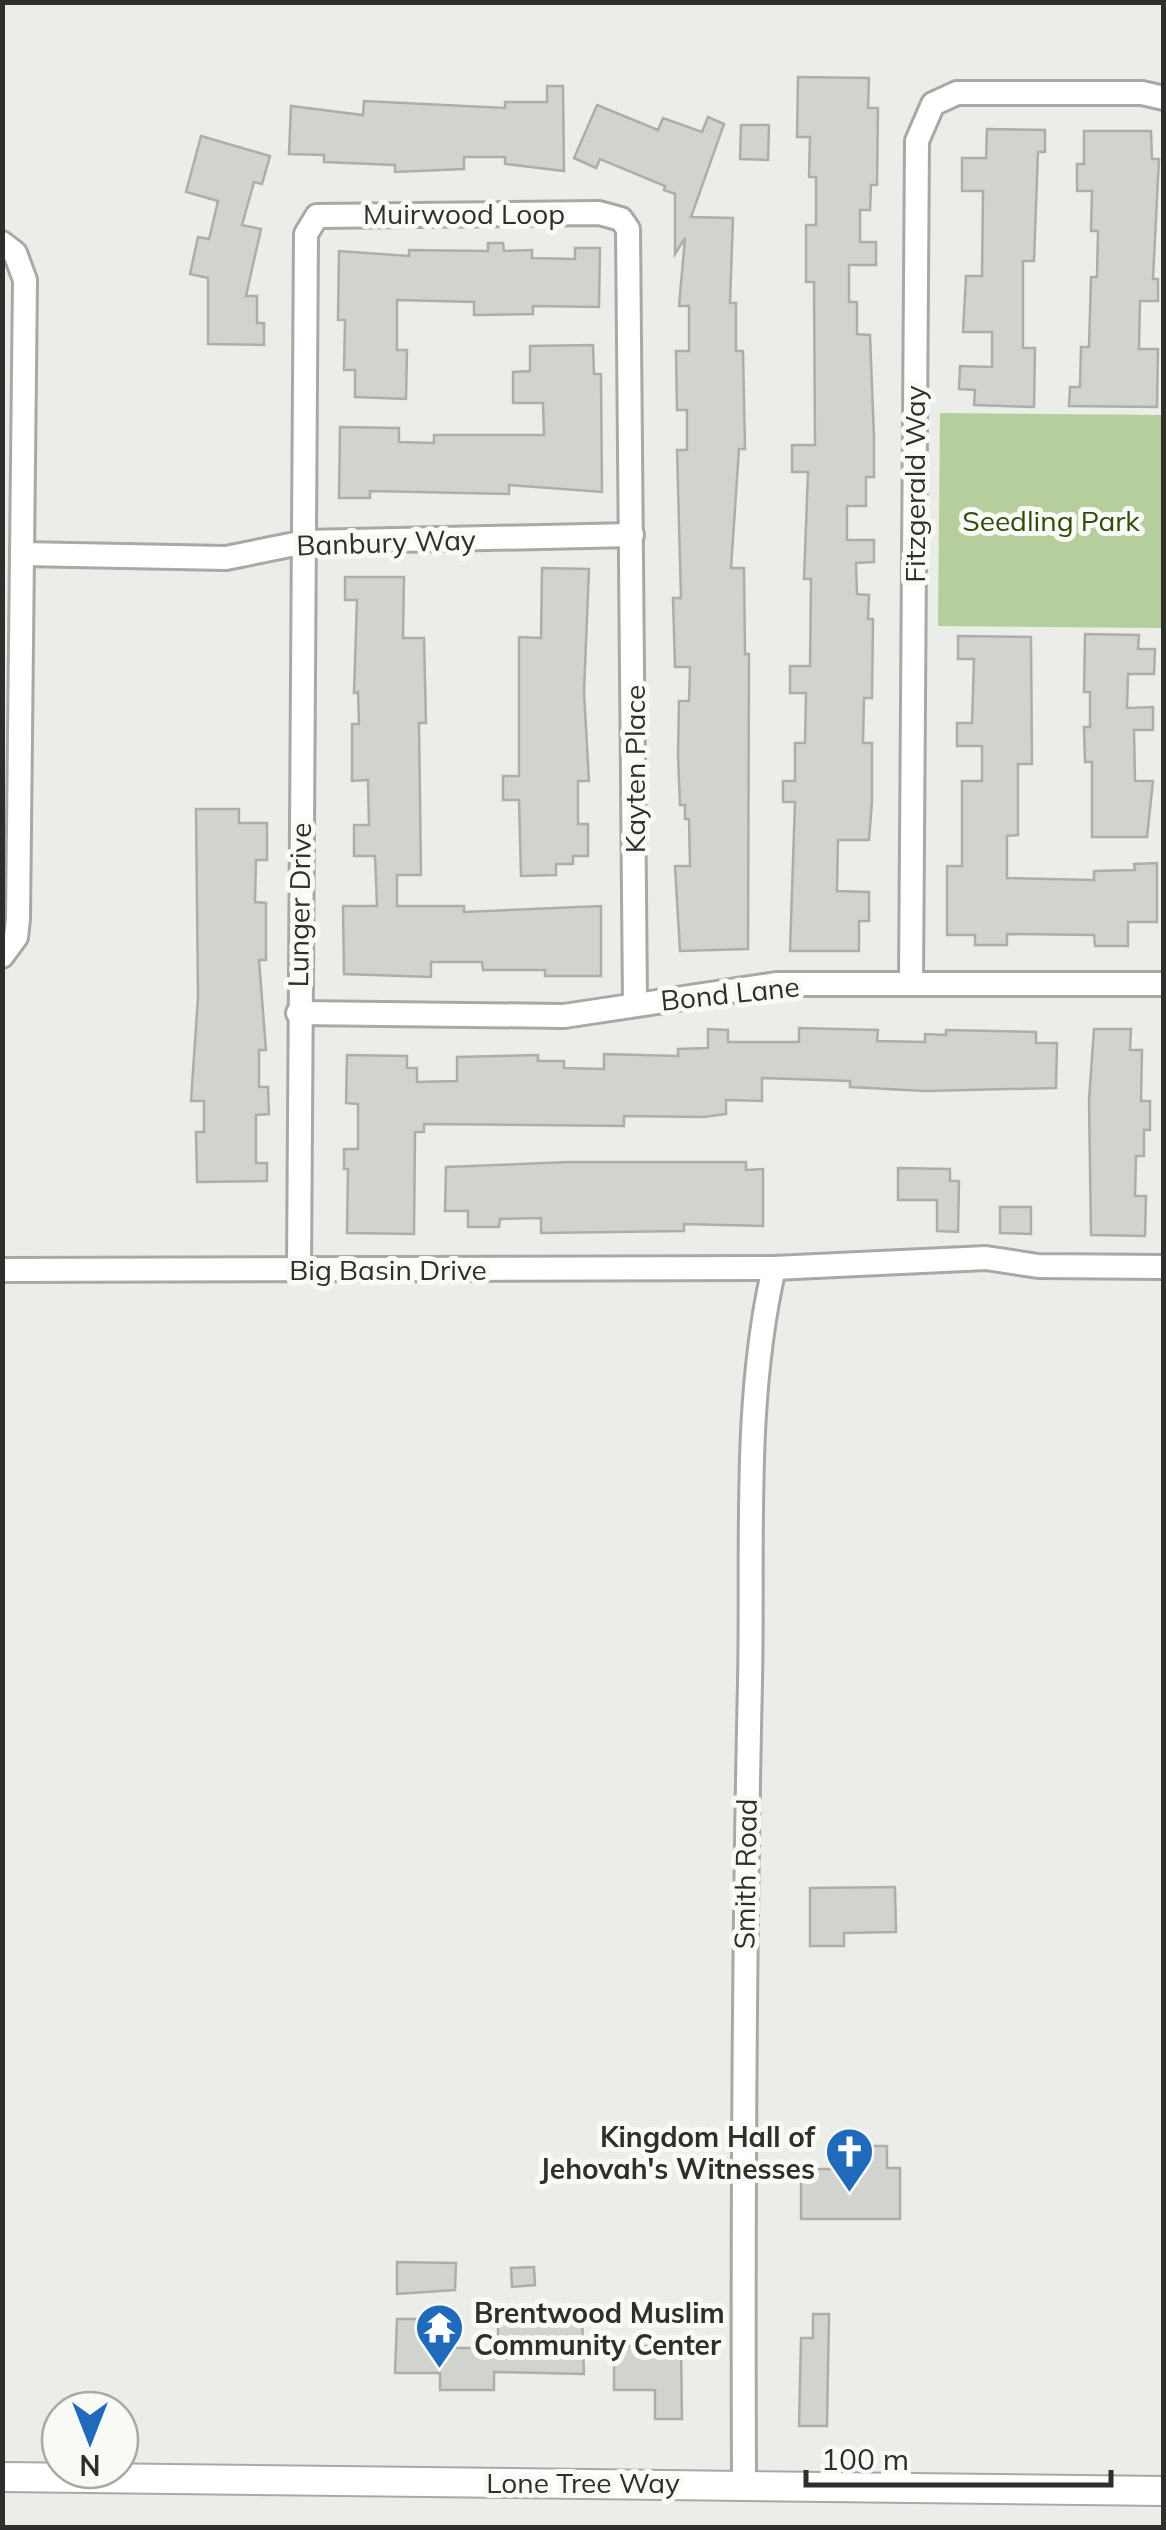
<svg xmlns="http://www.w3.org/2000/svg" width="1166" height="2530" viewBox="0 0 1166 2530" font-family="Mulish,sans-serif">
	<rect width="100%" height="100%" fill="#eaede8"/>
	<polygon fill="#b6ce9b" points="940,413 1163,415 1163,628 938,626"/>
	<g fill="#d0d3ce" stroke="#acaea9" stroke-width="2.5">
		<polygon points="798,77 869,78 868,108 878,108 877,185 871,185 870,210 860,210 860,242 876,242 876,265 849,265 849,302 857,302 857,334 870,335 874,438 874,477 866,477 866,506 847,506 847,540 874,540 874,562 856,563 857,594 869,595 868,619 873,619 872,698 864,698 863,743 872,743 872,801 869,840 838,840 837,891 869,892 869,921 859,921 859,951 790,951 795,802 783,802 783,781 795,781 795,743 805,743 806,693 790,693 790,666 810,666 811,579 804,579 808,472 792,472 792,445 815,445 814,282 806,282 806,225 816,225 816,177 809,177 810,137 797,137"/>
		<polygon points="547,86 563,86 564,171 505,164 505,157 464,157 464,169 395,172 395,165 324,162 324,155 289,154 291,106 363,115 364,101 505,108 505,102 547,102"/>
		<polygon points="597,105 658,130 663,118 702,132 708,117 724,124 691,217 733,218 730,303 736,303 736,351 743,351 745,449 739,449 731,568 744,568 745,654 749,654 748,949 680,951 675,866 690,866 689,819 685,819 685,805 680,805 678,755 679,701 689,701 690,667 675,667 673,598 681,598 677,450 687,450 687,410 677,410 676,351 689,351 689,306 679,306 685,238 675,254 675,194 664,190 665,186 600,159 596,168 574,158"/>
		<polygon points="741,125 769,125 768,160 740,159"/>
		<polygon points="987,129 1045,130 1045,152 1038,152 1034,261 1023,261 1023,348 1035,348 1034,407 974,405 975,390 959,389 960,366 992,367 992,332 963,332 966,276 982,276 983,191 962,191 962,158 986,158"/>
		<polygon points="1084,131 1151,131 1152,159 1159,159 1153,279 1158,279 1158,301 1140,301 1139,349 1158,349 1157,407 1069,406 1070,387 1080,387 1081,347 1089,347 1091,277 1097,277 1098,231 1091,231 1092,191 1077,191 1077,164 1084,164"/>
		<polygon points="201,136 270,156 262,184 254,182 242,225 261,229 246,296 257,296 257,323 264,323 264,345 208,344 208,278 190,274 198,237 209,239 218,201 186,192"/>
		<polygon points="488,243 503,243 504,251 532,250 532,258 575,259 575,248 600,248 599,307 533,306 533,314 474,315 474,302 397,300 397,350 407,350 406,399 355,397 355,370 344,370 345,320 338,320 339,251 409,256 409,250 488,251"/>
		<polygon points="593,345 594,374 601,374 602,492 509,485 509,494 370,491 370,498 339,498 340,427 399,428 399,442 434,443 434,435 544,435 543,403 513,403 513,372 530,371 530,346"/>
		<polygon points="542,568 589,569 584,692 589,781 578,781 578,824 588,824 588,856 573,856 573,864 556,864 556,875 521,876 519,800 503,800 503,776 519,776 519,637 541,638"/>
		<polygon points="345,577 404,577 403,638 424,638 426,723 419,723 421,875 397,875 397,906 464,906 464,912 601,906 601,976 545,976 545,970 483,970 482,962 431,962 431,977 344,974 343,906 377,906 375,856 354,856 354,825 369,825 368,780 352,781 352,724 359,724 358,692 354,693 357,600 345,600"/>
		<polygon points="1085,634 1139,635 1138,649 1155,649 1154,674 1128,674 1127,708 1153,707 1153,730 1134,730 1135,781 1153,781 1147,837 1092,837 1092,762 1085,762 1084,727 1090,727 1090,692 1084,692"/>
		<polygon points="958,636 1031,637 1032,764 1018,764 1018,835 1007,836 1007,878 1094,880 1094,871 1135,870 1134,864 1157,863 1157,922 1128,922 1128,946 1095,946 1094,935 1007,934 1007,945 975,945 975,935 947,935 947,866 962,866 962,781 982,781 982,746 957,746 957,723 972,723 974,659 958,659"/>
		<polygon points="196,809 239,809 239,823 267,823 267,860 256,860 255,902 266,903 266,960 259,960 266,1050 259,1050 259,1087 268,1087 269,1114 256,1115 256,1163 267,1163 267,1181 197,1182 196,1132 204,1132 204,1101 191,1101 198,997"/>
		<polygon points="799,1028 878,1030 877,1041 925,1042 925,1034 946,1035 946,1030 1036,1032 1036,1043 1057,1043 1056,1088 925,1091 850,1087 850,1081 762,1078 762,1101 726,1100 726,1114 704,1117 624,1116 624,1126 424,1124 424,1132 415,1132 414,1234 347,1233 348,1169 344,1169 344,1149 358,1149 358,1104 346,1103 347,1055 407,1056 407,1068 417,1068 417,1082 457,1081 457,1057 538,1055 538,1061 564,1061 564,1068 604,1069 604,1054 678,1056 678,1049 708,1048 708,1029 728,1030 728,1042 799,1042"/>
		<polygon points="1094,1029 1131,1029 1130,1050 1142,1050 1141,1101 1150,1101 1150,1130 1144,1130 1144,1156 1136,1156 1135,1196 1146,1196 1145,1236 1091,1235 1089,1100"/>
		<polygon points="569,1162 746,1162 746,1170 763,1169 763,1226 684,1224 684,1231 541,1233 541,1218 500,1219 499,1227 468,1227 468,1211 445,1211 446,1167"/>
		<polygon points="898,1168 950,1169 950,1181 959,1181 958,1232 937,1231 937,1200 898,1200"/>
		<polygon points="1000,1207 1031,1207 1031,1234 1000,1233"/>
		<polygon points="895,1887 896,1932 844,1933 844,1946 810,1946 810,1888"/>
		<polygon points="860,2146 887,2146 887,2168 900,2168 900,2219 801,2219 801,2169 860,2169"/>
		<polygon points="397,2262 456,2263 455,2290 397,2294"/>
		<polygon points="534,2267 535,2285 512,2287 511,2268"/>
		<polygon points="813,2314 829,2314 827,2426 799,2426 801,2338 813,2338"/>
		<polygon points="582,2317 584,2374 494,2372 494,2390 440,2390 440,2373 395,2373 397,2319 420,2319 420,2332 435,2331 435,2348 498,2348 498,2318"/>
		<polygon points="614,2346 681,2346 682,2419 655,2419 655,2390 614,2390"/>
	</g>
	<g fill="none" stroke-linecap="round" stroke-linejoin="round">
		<defs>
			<g id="minor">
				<polyline points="2,243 15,253 25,280 18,919 16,937 2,956"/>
				<polyline points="22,554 226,558 305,542 632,535"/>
				<polyline points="911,982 917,141 933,104 957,93 1142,93 1164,98"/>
				<polyline points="298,1013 564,1016 777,984 1164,984"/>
				<polyline points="299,1269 306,234 317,216 599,213 621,219 628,229 635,1003"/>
				<polyline points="2,1270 774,1268 986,1258 1038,1266 1164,1267"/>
				<path d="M744,2483C743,2215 744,1949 750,1682C753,1545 743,1401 774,1268"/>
			</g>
			<polyline id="major" points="2,2477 1164,2491"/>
		</defs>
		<use href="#minor" stroke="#a7a9a5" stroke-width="28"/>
		<use href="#major" stroke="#a7a9a5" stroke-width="32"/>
		<use href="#minor" stroke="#fff" stroke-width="22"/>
		<use href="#major" stroke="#fff" stroke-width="28"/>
	</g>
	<defs>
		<symbol id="church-pin" viewBox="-11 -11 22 30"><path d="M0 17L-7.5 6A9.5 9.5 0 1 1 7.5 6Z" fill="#1f6aba" stroke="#f8faf5"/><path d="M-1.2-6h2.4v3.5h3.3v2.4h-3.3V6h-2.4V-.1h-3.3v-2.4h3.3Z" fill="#fff"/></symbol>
		<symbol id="temple-pin" viewBox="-11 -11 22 30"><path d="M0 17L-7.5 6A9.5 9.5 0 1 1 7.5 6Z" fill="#1f6aba" stroke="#f8faf5"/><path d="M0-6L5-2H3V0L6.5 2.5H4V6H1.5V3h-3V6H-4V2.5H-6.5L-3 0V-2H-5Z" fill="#fff"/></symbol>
	</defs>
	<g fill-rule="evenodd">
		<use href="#church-pin" x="822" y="2124" width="55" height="75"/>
		<use href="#temple-pin" x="412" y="2300" width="55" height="75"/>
	</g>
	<g text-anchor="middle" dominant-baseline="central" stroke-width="10" stroke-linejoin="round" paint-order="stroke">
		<g font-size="28" fill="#2e2f2d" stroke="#f8faf5">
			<text x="464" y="213">Muirwood Loop</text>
			<text transform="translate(914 484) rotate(-90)">Fitzgerald Way</text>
			<text transform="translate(386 542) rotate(-2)">Banbury Way</text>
			<text transform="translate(634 769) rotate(-90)">Kayten Place</text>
			<text transform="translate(299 905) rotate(-89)">Lunger Drive</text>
			<text transform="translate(730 993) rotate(-6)">Bond Lane</text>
			<text x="388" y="1269">Big Basin Drive</text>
			<text transform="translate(745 1874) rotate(-89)">Smith Road</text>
			<text x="583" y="2482">Lone Tree Way</text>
		</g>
		<g font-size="28" fill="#32490c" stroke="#f8faf5">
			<text x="1051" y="520">Seedling Park</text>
		</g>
		<g font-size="28" font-weight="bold" fill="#2e2f2d" stroke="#f8faf5" text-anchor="end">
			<text x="815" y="2136">Kingdom Hall of<tspan x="815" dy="32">Jehovah's Witnesses</tspan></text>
			<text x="474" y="2312" text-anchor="start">Brentwood Muslim<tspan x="474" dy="32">Community Center</tspan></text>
		</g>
	</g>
	<rect width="1166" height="2530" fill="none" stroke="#2e2f2d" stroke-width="10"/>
	<g transform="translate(90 2440) rotate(180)"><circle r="48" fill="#f8faf5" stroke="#a7a9a5" stroke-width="2.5"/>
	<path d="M0-8L18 38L0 25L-18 38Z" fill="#1f6aba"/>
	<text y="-15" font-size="28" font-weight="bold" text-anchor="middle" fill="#2e2f2d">N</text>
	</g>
	<path d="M806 2470v15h305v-15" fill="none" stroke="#2e2f2d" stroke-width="5"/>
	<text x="821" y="2470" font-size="30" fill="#2e2f2d" stroke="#f8faf5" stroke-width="8" paint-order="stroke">100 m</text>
</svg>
